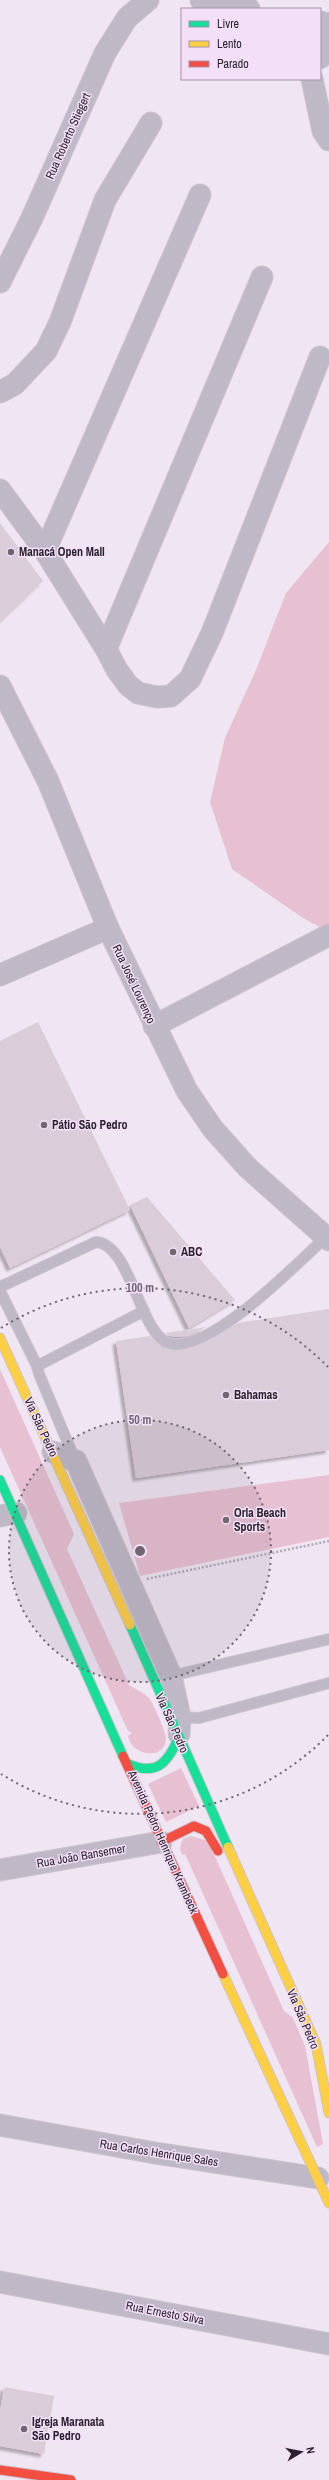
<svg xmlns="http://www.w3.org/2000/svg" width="329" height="2480" viewBox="0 0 329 2480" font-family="'Archivo Narrow',sans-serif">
	<defs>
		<filter id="shadow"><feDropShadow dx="-3.5" dy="3.5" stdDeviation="1" flood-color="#0004"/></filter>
	</defs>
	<rect width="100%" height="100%" fill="#f0e5f3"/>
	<g fill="#e7c0d1">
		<polygon points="329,542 329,932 303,918 232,869 210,802 225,738 256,670 286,593"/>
		<path d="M0,1369L74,1534L67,1549L129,1685C135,1689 145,1693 149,1698C153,1703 166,1732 166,1738C166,1756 145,1757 134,1747C131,1745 129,1740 128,1736L132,1733L128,1731L0,1447Z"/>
		<polygon points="329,1475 329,1537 140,1576 119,1503"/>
		<polygon points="181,1768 199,1806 166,1822 148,1784"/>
		<polygon points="191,1836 208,1841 284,2011 293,2018 305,2046 323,2144 317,2147 200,1887 185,1854 182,1855 180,1848 183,1839"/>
	</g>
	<g fill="#daccd8" filter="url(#shadow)">
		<polygon points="0,523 43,581 0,622"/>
		<polygon points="38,1022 130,1210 10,1268 0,1247 0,1041"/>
		<polygon points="147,1197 235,1300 189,1328 130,1205"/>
		<polygon points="329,1309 329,1450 136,1478 116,1341 150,1336 158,1344 170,1350 190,1348 213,1339 238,1323"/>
		<polygon points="207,1327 188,1336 173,1337 165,1333"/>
		<polygon points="4,2387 54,2396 44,2454 0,2446 0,2412"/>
	</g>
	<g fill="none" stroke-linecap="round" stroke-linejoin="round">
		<defs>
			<g id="lane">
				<path d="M0,1287L96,1242C132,1244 140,1340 172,1344C215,1349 295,1265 326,1237"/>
				<polyline points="0,1291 37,1366 39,1374 75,1460"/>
				<polyline points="37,1366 144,1311"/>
				<polyline points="171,1676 329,1639"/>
				<polyline points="180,1717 199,1718 329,1683"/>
			</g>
			<g id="street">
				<polyline points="201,0 249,9"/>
				<polyline points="320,22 329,24"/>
				<polyline points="320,58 329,39"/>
				<polyline points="312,79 323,131 329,140"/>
				<polyline points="0,282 32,218 105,53 127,18 148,0"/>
				<polyline points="0,392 15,384 46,351 60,322 105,200 151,123"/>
				<polyline points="0,490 45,551 106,649 117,670 128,685 138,693 157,697 171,696 190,679 212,633 320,357"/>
				<polyline points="45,551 200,195"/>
				<polyline points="106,649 262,277"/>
				<polyline points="0,686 48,781 108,928 187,1091 213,1129 248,1168 329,1240"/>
				<polyline points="0,975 108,928"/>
				<polyline points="154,1026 329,935"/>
				<polyline points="53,1452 76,1461 171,1676 180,1717 179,1734"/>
				<polyline points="0,1516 16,1513"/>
				<polyline points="0,1870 161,1842"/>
				<polyline points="0,2125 155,2153 318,2178"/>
				<polyline points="0,2282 329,2344"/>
			</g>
			<g id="fast">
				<polyline points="0,1480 123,1756"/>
				<polyline points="130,1625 228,1847"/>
				<path d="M128,1764C156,1776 167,1764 178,1739"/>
			</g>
			<g id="slow">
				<polyline points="0,1338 130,1625"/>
				<polyline points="228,1847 316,2044 329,2113"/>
				<polyline points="223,1974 329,2203"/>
			</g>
			<g id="jam">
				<polyline points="123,1756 223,1974"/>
				<polyline points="161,1842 194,1826 206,1831 218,1851"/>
				<polyline points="0,2470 71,2480"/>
			</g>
		</defs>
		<use href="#lane" stroke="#ccc3ce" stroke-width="12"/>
		<use href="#street" stroke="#ccc3ce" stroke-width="23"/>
		<use href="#fast" stroke="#ccc3ce" stroke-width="11"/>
		<use href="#slow" stroke="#ccc3ce" stroke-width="11"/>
		<use href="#jam" stroke="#ccc3ce" stroke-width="11"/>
		<polyline stroke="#afaab5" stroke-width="2.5" stroke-dasharray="2 2" stroke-linecap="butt" points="147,1579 329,1541"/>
		<use href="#lane" stroke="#bfb9c7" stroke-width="10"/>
		<use href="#street" stroke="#bfb9c7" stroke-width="21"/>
		<use href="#fast" stroke="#16e098" stroke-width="9"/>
		<use href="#slow" stroke="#ffcf43" stroke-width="9"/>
		<use href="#jam" stroke="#f24e42" stroke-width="9"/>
	</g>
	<circle cx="140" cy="1551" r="131" fill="#6f6672" fill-opacity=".12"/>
	<g fill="none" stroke="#6f6672" stroke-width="2" stroke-dasharray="2 4">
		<circle cx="140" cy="1551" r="131"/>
		<path d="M328 1735A263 263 0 0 1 1 1774M1 1328A263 263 0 0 1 328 1367"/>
	</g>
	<g fill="#6f6672" stroke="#f4dff9" stroke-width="1.5">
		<circle cx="11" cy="552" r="4"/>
		<circle cx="44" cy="1125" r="4"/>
		<circle cx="173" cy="1252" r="4"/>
		<circle cx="226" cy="1395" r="4"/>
		<circle cx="226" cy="1520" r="4"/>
		<circle cx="24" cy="2429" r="4"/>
	</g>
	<g text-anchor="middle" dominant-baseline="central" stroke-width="3" stroke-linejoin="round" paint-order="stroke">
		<g font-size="12" fill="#2a222c" stroke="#f4dff9">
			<text transform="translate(68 136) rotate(-66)">Rua Roberto Stiegert</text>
			<text transform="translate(134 984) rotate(65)">Rua José Lourenço</text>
			<text transform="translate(41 1427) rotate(65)">Via São Pedro</text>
			<text transform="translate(172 1723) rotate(66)">Via São Pedro</text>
			<text transform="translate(163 1842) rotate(66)">Avenida Pedro Henrique Krambeck</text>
			<text transform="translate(81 1856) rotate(-10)">Rua João Bansemer</text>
			<text transform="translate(303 2019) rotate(67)">Via São Pedro</text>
			<text transform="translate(159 2153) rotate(9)">Rua Carlos Henrique Sales</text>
			<text transform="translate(165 2313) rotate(11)">Rua Ernesto Silva</text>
		</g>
		<g font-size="12" font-weight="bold" fill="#2a222c" stroke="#f4dff9" text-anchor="start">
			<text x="19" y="552">Manacá Open Mall</text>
			<text x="52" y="1125">Pátio São Pedro</text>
			<text x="181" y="1252">ABC</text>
			<text x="234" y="1395">Bahamas</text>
			<text x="234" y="1513">Orla Beach<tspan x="234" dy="14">Sports</tspan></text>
			<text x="32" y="2422">Igreja Maranata<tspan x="32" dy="14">São Pedro</tspan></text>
		</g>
	</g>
	<circle cx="140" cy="1551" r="6" fill="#6f6672" stroke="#f4dff9" stroke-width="2"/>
	<g font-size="12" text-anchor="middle" font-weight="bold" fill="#6f6672" stroke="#f4dff9" stroke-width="3" stroke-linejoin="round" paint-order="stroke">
		<text x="140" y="1292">100 m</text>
		<text x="140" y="1424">50 m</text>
	</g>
	<rect x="181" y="8" width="140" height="72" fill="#f4dff9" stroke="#a393a7"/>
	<rect x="189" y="21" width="20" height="6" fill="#16e098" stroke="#a393a7"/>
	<text x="217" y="28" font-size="12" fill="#2a222c">Livre</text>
	<rect x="189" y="41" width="20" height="6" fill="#ffcf43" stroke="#a393a7"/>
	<text x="217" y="48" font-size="12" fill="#2a222c">Lento</text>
	<rect x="189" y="61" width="20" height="6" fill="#f24e42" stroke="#a393a7"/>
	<text x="217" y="68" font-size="12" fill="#2a222c">Parado</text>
	<g transform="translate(301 2452) rotate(80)" stroke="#f4dff9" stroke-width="3" paint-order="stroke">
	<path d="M0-3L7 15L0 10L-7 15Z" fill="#2a222c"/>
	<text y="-6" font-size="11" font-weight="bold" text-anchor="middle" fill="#2a222c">N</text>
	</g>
</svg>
